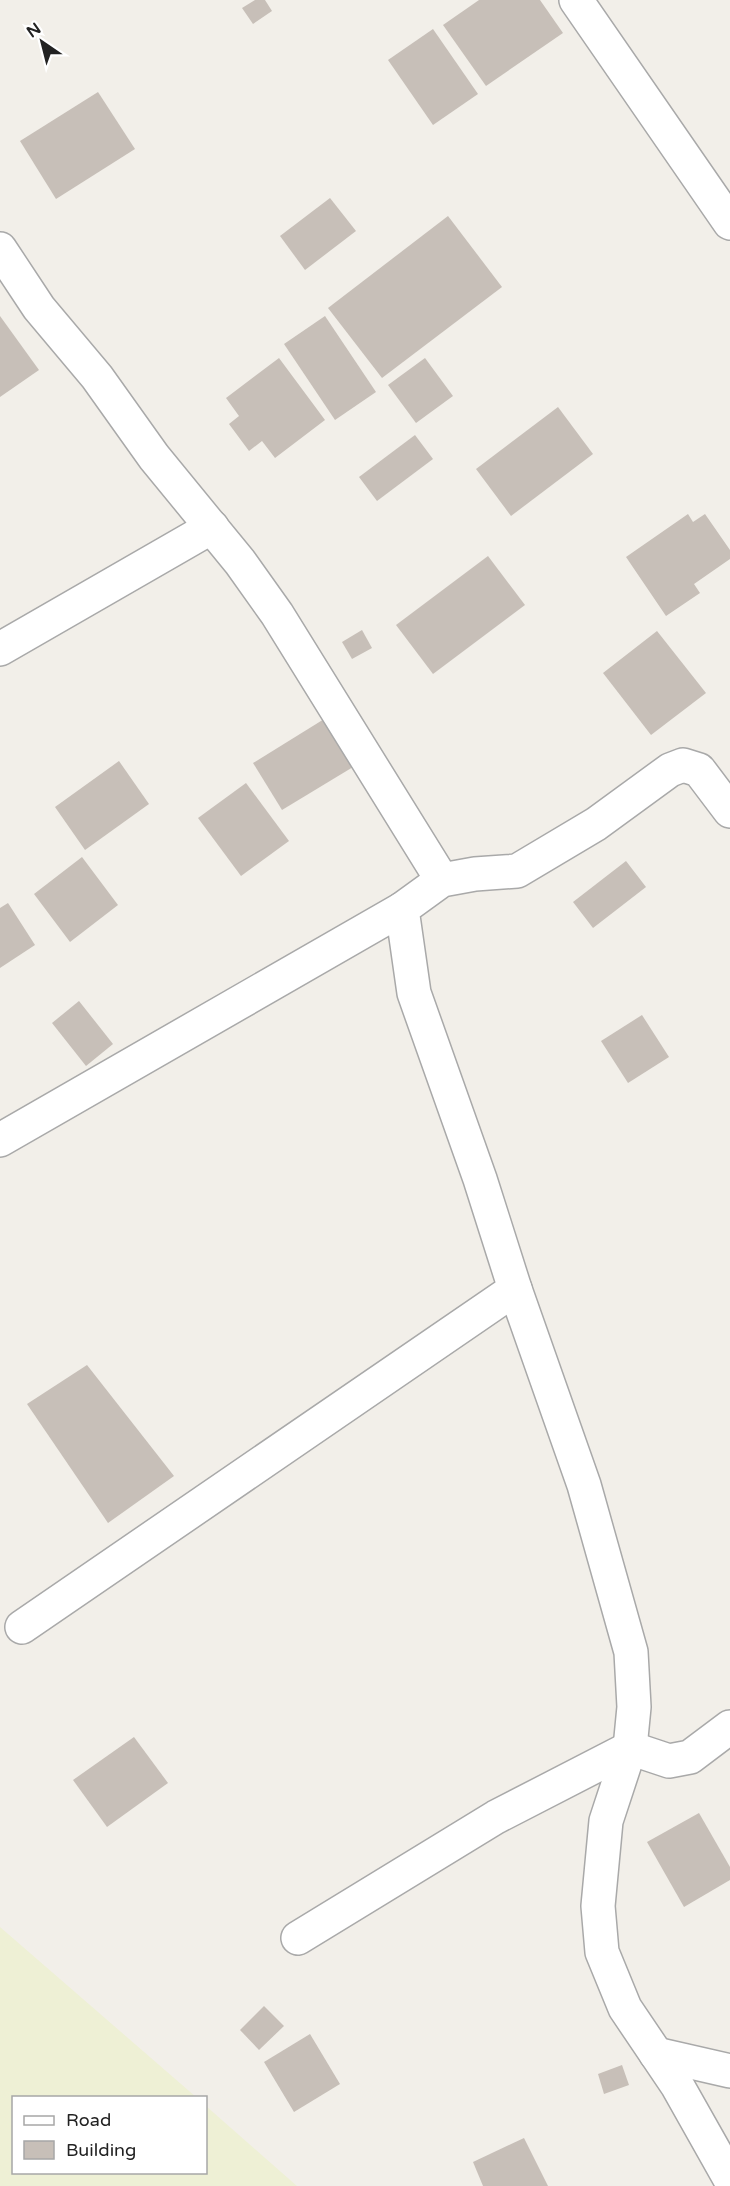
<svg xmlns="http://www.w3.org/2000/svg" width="730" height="2186" viewBox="0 0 730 2186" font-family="'Varela Round',sans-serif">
	<rect width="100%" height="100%" fill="#f2efe9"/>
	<polygon fill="#eef0d5" points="0,1927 196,2097 14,2098 14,2172 206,2172 206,2106 297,2186 0,2186"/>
	<g fill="#c7bfb8">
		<polygon points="255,0 265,0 272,11 253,24 242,8"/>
		<polygon points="479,0 540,0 563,33 486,86 443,25"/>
		<polygon points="433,29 478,94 433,125 388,60"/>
		<polygon points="98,92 135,149 56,199 20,141"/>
		<polygon points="330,198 356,231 305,270 280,236"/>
		<polygon points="448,216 502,287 382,378 328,308"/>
		<polygon points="0,316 39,370 0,397"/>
		<polygon points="325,316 376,392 335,420 284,344"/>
		<polygon points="279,358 325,420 275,458 262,441 249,451 229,424 239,416 226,398"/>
		<polygon points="425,358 453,396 416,423 388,385"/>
		<polygon points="558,407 593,454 511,516 476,469"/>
		<polygon points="415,435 433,459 377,501 359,477"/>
		<polygon points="688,514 693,522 705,514 730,550 730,559 694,584 700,593 666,616 626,557"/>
		<polygon points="488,556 525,605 433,674 396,625"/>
		<polygon points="362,630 372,648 352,659 342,642"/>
		<polygon points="657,631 706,693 651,735 603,673"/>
		<polygon points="329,716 358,764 282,810 253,763"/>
		<polygon points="119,761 149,804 85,850 55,807"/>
		<polygon points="246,783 289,841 241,876 198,818"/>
		<polygon points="82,857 118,905 70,942 34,894"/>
		<polygon points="626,861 646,887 593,928 573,902"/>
		<polygon points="8,903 35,945 0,968 0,908"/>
		<polygon points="79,1001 113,1044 86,1066 52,1023"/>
		<polygon points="642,1015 669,1057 628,1083 601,1041"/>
		<polygon points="87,1365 174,1476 108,1523 27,1404"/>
		<polygon points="134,1737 168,1783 107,1827 73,1780"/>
		<polygon points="699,1813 730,1867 730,1880 684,1907 647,1842"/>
		<polygon points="264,2006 284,2026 259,2050 240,2030"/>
		<polygon points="310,2034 340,2084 294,2112 264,2062"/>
		<polygon points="622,2065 629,2085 604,2094 598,2074"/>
		<polygon points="524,2138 548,2186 483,2186 473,2162"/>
	</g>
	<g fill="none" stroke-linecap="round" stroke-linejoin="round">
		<defs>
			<g id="street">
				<polyline points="576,0 730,223"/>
				<polyline points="0,249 39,308 97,377 154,457 240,562 277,614 442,880"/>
				<polyline points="0,649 212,527"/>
				<polyline points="0,1140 402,909"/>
				<polyline points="515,1289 584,1485 631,1652 634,1707 630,1748 606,1821 598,1906 602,1952 625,2008 677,2085 730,2179"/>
				<polyline points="22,1627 515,1289 480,1179 414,993 402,909 442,880 475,874 517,871 596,824 670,770 683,765 699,770 730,811"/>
				<polyline points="298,1938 496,1817 630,1748 669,1761 690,1757 730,1727"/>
				<polyline points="656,2054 730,2071"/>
			</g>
		</defs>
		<use href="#street" stroke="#a9a9a9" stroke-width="36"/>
		<use href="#street" stroke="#fff" stroke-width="33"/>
	</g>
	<rect x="12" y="2096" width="195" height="78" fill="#ffffff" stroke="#a7a7a7" stroke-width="1.5"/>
	<rect x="24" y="2116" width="30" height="9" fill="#ffffff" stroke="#a7a7a7" stroke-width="1.5"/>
	<text x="66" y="2126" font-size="18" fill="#222222">Road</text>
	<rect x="24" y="2141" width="30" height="18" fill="#c7bfb8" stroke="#a7a7a7" stroke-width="1.5"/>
	<text x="66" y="2156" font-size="18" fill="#222222">Building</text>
	<g transform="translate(42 42) rotate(325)" stroke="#ffffff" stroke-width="4.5" paint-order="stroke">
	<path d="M0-4.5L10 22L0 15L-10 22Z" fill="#222222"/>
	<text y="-9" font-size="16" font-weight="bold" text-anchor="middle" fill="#222222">N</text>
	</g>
</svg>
